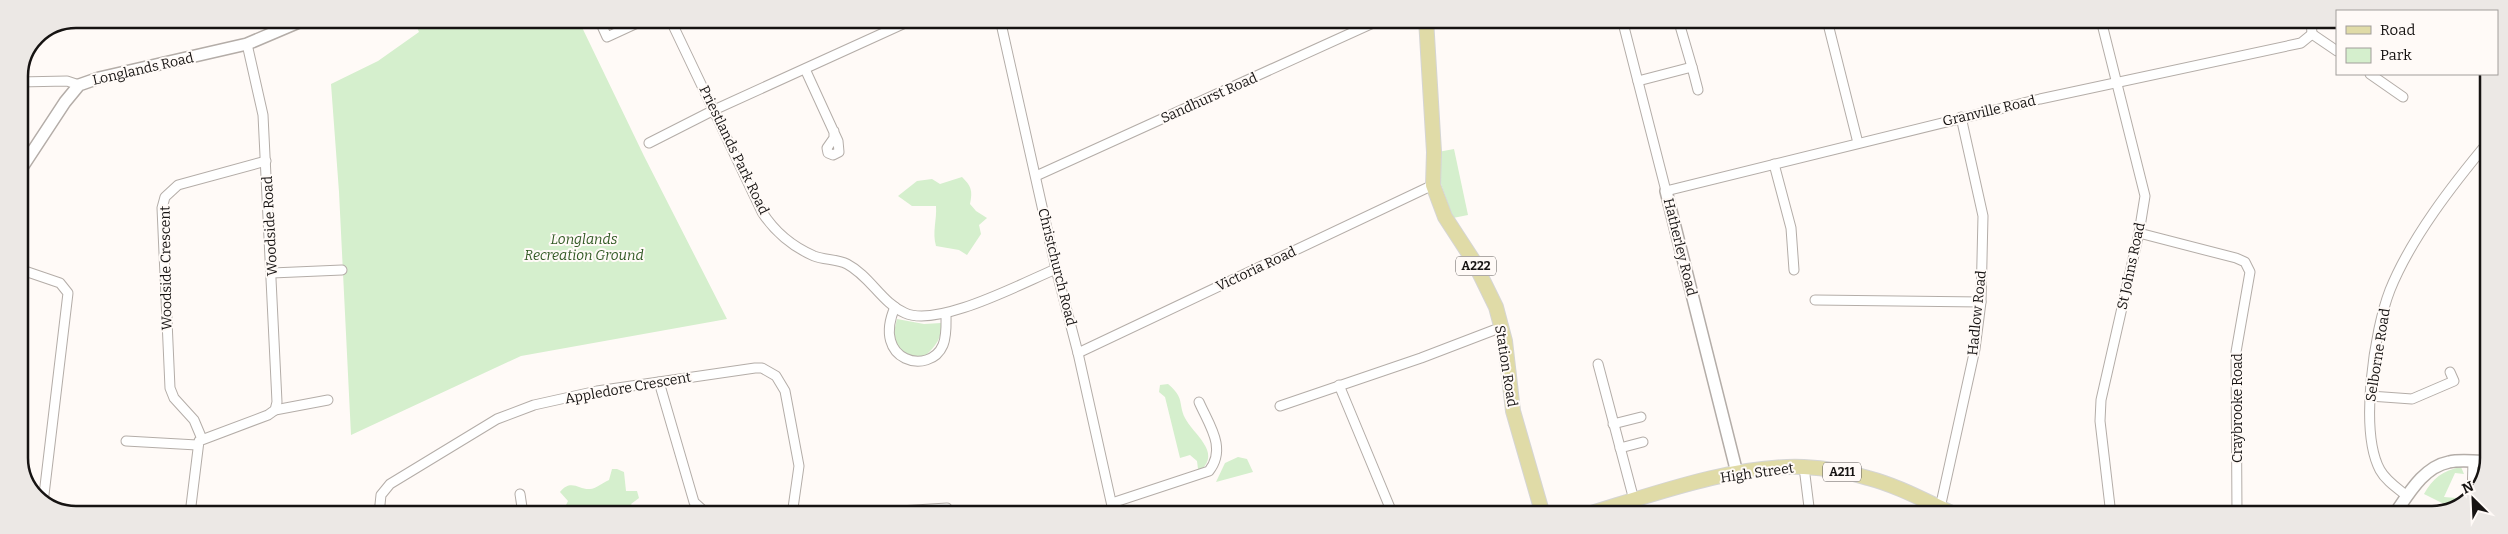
<svg xmlns="http://www.w3.org/2000/svg" width="2508" height="534" viewBox="0 0 2508 534" font-family="Bitter,serif">
	<rect width="100%" height="100%" fill="#fffaf7"/>
	<g fill="#d5efcd">
		<polygon points="413,19 578,19 644,156 727,319 521,356 351,435 339,192 331,84 378,61 419,32"/>
		<polygon points="1454,149 1468,215 1453,218 1439,178 1438,152"/>
		<path d="M962,177C971,186 973,190 970,204L976,211L987,218L979,225L981,234L967,255L959,250L936,246C932,232 937,220 936,206H912L898,196L917,181L932,179L940,184Z"/>
		<path d="M897,319L924,324L941,323C943,337 935,347 925,356C905,358 900,355 893,336Z"/>
		<path d="M1168,384C1185,398 1178,404 1185,418C1192,433 1222,452 1201,470L1198,469L1197,461L1190,455L1180,458L1165,397L1159,392L1160,385Z"/>
		<polygon points="1238,457 1247,459 1253,472 1216,482 1225,463"/>
		<path d="M2461,467L2464,474L2455,473L2444,497L2469,499L2468,502L2452,508L2424,494C2432,479 2443,470 2461,467Z"/>
		<path d="M612,469H617L624,472L626,491H637L639,498L631,504L633,507L642,506L637,512L642,514H564V509L568,501L560,492C571,478 579,490 590,489C595,489 604,482 609,480Z"/>
	</g>
	<g fill="none" stroke-linecap="round" stroke-linejoin="round">
		<defs>
			<g id="minor">
				<path d="M670,19L762,212C774,231 793,247 814,256C824,260 837,259 847,264C870,276 882,303 905,313C938,328 1022,283 1056,269"/>
				<polyline points="1000,19 1056,269 1078,353 1114,515"/>
				<polyline points="1622,19 1666,191 2040,99 2301,43 2312,34"/>
				<polyline points="1827,20 1858,143"/>
				<polyline points="2101,20 2145,196 2139,233 2101,400 2100,421 2111,515"/>
				<polyline points="2311,20 2312,34"/>
				<polyline points="602,26 607,37 646,19"/>
				<polyline points="2312,34 2337,51"/>
				<polyline points="1692,67 1698,90"/>
				<polyline points="805,69 838,141 839,152 833,155 828,153 827,148 834,138 834,131"/>
				<polyline points="2370,74 2403,97"/>
				<polyline points="1638,81 1692,67 1678,19"/>
				<polyline points="19,82 67,81 79,85"/>
				<polyline points="649,143 714,110 914,19"/>
				<polyline points="1774,164 1791,228 1794,270"/>
				<polyline points="1036,176 1382,19"/>
				<polyline points="2139,233 2236,258 2245,262 2250,272 2236,352 2237,515"/>
				<polyline points="19,269 60,283 68,293 43,503"/>
				<polyline points="272,273 342,270"/>
				<polyline points="1815,300 1981,302"/>
				<path d="M895,307C871,362 930,376 943,345C947,335 946,324 946,314"/>
				<polyline points="1078,353 1433,185"/>
				<polyline points="1598,364 1634,500"/>
				<polyline points="659,382 694,502 705,512 727,515"/>
				<polyline points="1339,385 1393,515"/>
				<polyline points="2370,396 2412,399 2454,381 2450,372"/>
				<polyline points="1280,406 1421,358 1502,327"/>
				<polyline points="275,410 328,400"/>
				<polyline points="1613,424 1641,417"/>
				<polyline points="202,439 194,420 174,398 170,388 162,208 165,197 178,185 266,161"/>
				<polyline points="126,441 197,445"/>
				<polyline points="1620,448 1643,442"/>
				<polyline points="1804,467 1810,515"/>
				<polyline points="520,494 523,514"/>
				<path d="M2407,496C2397,488 2386,481 2380,470C2359,431 2374,331 2390,290C2411,238 2453,184 2489,141"/>
				<polyline points="2472,497 2473,462"/>
				<path d="M1112,503L1209,471C1227,448 1209,425 1199,402"/>
				<polyline points="1940,508 1975,349 1981,302 1983,216 1961,117"/>
				<polyline points="190,514 199,441 268,415 275,410 277,402 263,115 247,44"/>
				<polyline points="379,514 381,495 390,484 497,419 534,405 597,391 755,368 762,368 776,376 785,391 799,466 792,515"/>
				<polyline points="836,515 947,508"/>
			</g>
			<g id="tertiary">
				<polyline points="19,172 65,102 79,85 99,78 247,44 306,19"/>
				<polyline points="1666,191 1737,473"/>
				<path d="M2394,515C2408,495 2423,467 2449,462C2461,459 2476,462 2488,461"/>
			</g>
			<g id="primary">
				<polyline points="1426,19 1434,152 1433,185 1445,217 1473,260 1496,307 1505,341 1513,411 1543,515"/>
				<path d="M1585,515C1651,495 1736,464 1804,467C1826,468 1848,472 1868,478C1899,486 1927,502 1956,515"/>
			</g>
		</defs>
		<use href="#minor" stroke="#b4ada8" stroke-width="11"/>
		<use href="#tertiary" stroke="#b4ada8" stroke-width="14"/>
		<use href="#primary" stroke="#d5d5d4" stroke-width="16"/>
		<use href="#minor" stroke="#fff" stroke-width="9"/>
		<use href="#tertiary" stroke="#fff" stroke-width="11"/>
		<use href="#primary" stroke="#e0dba7" stroke-width="14"/>
	</g>
	<g text-anchor="middle" dominant-baseline="central" stroke-width="4" stroke-linejoin="round" paint-order="stroke">
		<g fill="#fffaf7" stroke="#5c5857" stroke-width="1">
			<rect x="1456" y="256.5" width="40" height="19" rx="4"/>
			<rect x="1823" y="462.5" width="38" height="19" rx="4"/>
		</g>
		<g font-size="12" font-weight="bold" fill="#161312">
			<text x="1476" y="266">A222</text>
			<text x="1842" y="472">A211</text>
		</g>
		<g font-size="14" fill="#161312" stroke="#fffaf7">
			<text transform="translate(143 69) rotate(-13)">Longlands Road</text>
			<text transform="translate(1209 98) rotate(-24)">Sandhurst Road</text>
			<text transform="translate(1989 111) rotate(-13)">Granville Road</text>
			<text transform="translate(734 150) rotate(64)">Priestlands Park Road</text>
			<text transform="translate(270 226) rotate(-93)">Woodside Road</text>
			<text transform="translate(1680 247) rotate(76)">Hatherley Road</text>
			<text transform="translate(2131 266) rotate(-78)">St Johns Road</text>
			<text transform="translate(1057 267) rotate(76)">Christchurch Road</text>
			<text transform="translate(166 268) rotate(-91)">Woodside Crescent</text>
			<text transform="translate(1256 269) rotate(-25)">Victoria Road</text>
			<text transform="translate(1977 313) rotate(-84)">Hadlow Road</text>
			<text transform="translate(2378 355) rotate(-81)">Selborne Road</text>
			<text transform="translate(1506 366) rotate(81)">Station Road</text>
			<text transform="translate(628 388) rotate(-10)">Appledore Crescent</text>
			<text transform="translate(2237 408) rotate(-90)">Craybrooke Road</text>
			<text transform="translate(1757 473) rotate(-8)">High Street</text>
		</g>
		<g font-size="14" font-style="italic" fill="#335a25" stroke="#fffaf7">
			<text x="584" y="239">Longlands<tspan x="584" dy="16">Recreation Ground</tspan></text>
		</g>
	</g>
	<path d="M0 0H2508V534H0ZM76 28H2432A48 48 0 0 1 2480 76V458A48 48 0 0 1 2432 506H76A48 48 0 0 1 28 458V76A48 48 0 0 1 76 28Z" fill="#ece8e5" fill-rule="evenodd"/>
	<path fill="none" stroke="#161312" stroke-width="2.5" d="M76 28H2432A48 48 0 0 1 2480 76V458A48 48 0 0 1 2432 506H76A48 48 0 0 1 28 458V76A48 48 0 0 1 76 28Z"/>
	<rect x="2336" y="10" width="162" height="65" fill="#fffaf7" stroke="#a29e9b"/>
	<rect x="2346" y="26" width="25" height="8" fill="#e0dba7" stroke="#a29e9b"/>
	<text x="2380" y="35" font-size="15" fill="#161312">Road</text>
	<rect x="2346" y="48" width="25" height="15" fill="#d5efcd" stroke="#a29e9b"/>
	<text x="2380" y="60" font-size="15" fill="#161312">Park</text>
	<g transform="translate(2473 499) rotate(336)" stroke="#fffaf7" stroke-width="4" paint-order="stroke">
	<path d="M0-4L9 19L0 12L-9 19Z" fill="#161312"/>
	<text y="-8" font-size="14" font-weight="bold" text-anchor="middle" fill="#161312">N</text>
	</g>
</svg>
